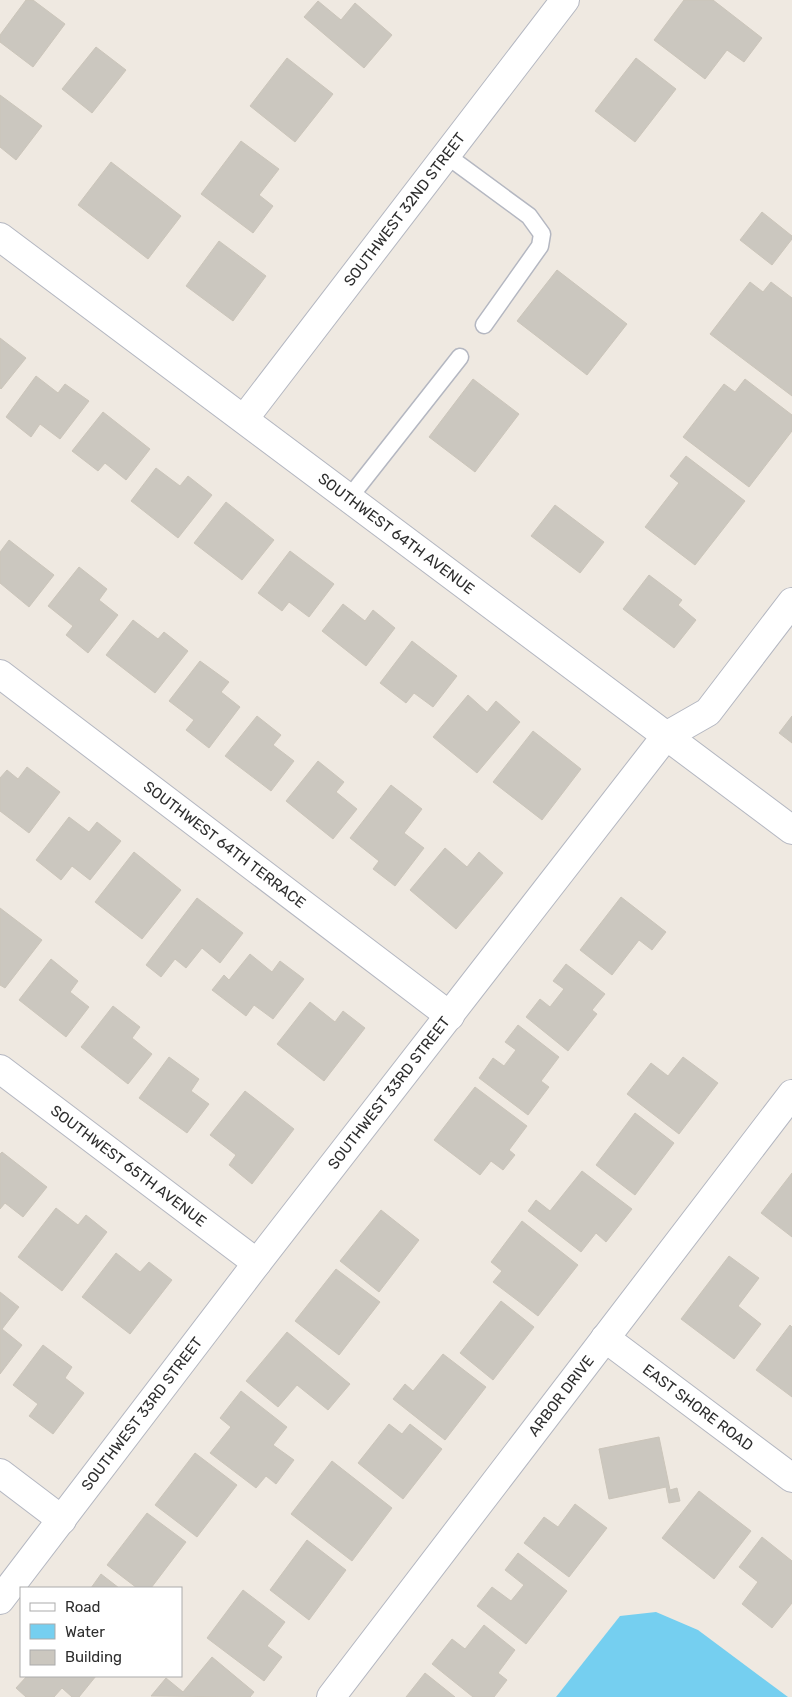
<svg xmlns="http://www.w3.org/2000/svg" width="792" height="1697" viewBox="0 0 792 1697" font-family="Rubik,sans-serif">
	<rect width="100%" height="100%" fill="#efe9e1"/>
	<polygon fill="#75cff0" points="656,1612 698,1630 788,1697 556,1697 620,1616"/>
	<g fill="#cbc7bf" stroke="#cbc5ba">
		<polygon points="26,0 33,0 65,24 33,67 0,42 0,35"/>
		<polygon points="684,0 713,0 762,38 744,62 727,50 705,79 654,40"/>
		<polygon points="318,1 341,20 355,3 392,35 364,68 304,17"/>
		<polygon points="96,47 126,70 92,113 62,89"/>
		<polygon points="287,58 333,94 295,142 250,106"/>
		<polygon points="636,58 676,89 635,142 595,111"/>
		<polygon points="0,95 42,126 16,160 0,147"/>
		<polygon points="241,141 279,169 259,195 273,206 253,233 201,194"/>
		<polygon points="111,162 181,216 148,259 78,205"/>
		<polygon points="762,212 792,236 792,239 772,265 740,240"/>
		<polygon points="219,241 266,276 233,321 186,286"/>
		<polygon points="557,270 627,324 587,375 517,321"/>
		<polygon points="750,282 763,292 771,282 792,298 792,396 710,334"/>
		<polygon points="0,338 26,358 1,389 0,388"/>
		<polygon points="36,376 58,393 65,384 89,401 60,439 40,424 31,437 6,417"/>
		<polygon points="473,379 519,414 475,472 429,437"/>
		<polygon points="745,379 792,415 792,431 749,487 683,437 724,384 735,392"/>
		<polygon points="103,412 150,449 126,480 105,463 98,471 72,451"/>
		<polygon points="686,456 745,501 695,565 645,527 679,483 670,476"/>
		<polygon points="156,468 180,486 188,476 212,495 178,538 131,501"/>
		<polygon points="226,502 274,540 242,580 194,543"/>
		<polygon points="555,505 604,542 580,573 531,536"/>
		<polygon points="9,540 54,575 29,607 0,583 0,552"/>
		<polygon points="290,551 334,584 309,617 289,602 282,611 258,593"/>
		<polygon points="79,567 107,589 99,600 118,615 88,653 66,635 73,626 48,606"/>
		<polygon points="649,575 682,600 678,605 696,620 674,648 623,609"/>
		<polygon points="343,604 365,621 373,610 395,628 366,666 322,631"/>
		<polygon points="133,620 158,639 164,632 188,651 155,693 106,655"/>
		<polygon points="412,641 457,676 433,707 414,693 406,703 380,683"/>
		<polygon points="200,661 229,682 221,692 240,707 209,748 186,730 194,720 169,701"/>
		<polygon points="468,695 487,712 496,701 520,722 477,773 433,737"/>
		<polygon points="257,716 281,735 273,745 294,761 271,791 225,756"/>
		<polygon points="792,716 792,743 779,733"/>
		<polygon points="533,731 581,769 542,820 493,782"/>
		<polygon points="318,761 344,782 336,792 357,809 333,839 286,801"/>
		<polygon points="27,767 60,792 29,833 0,811 0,778 7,770 18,779"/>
		<polygon points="391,785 422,809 404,833 424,848 395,886 373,869 379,861 350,838"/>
		<polygon points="69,817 89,832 97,822 121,841 90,880 72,866 61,880 36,860"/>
		<polygon points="445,848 467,867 479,852 503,873 456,929 410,890"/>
		<polygon points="134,852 181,890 142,939 95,902"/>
		<polygon points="621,897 666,932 652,950 639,940 612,975 580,950"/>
		<polygon points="197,898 243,933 220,963 202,948 186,968 175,959 161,977 146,965"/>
		<polygon points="0,908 42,940 5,988 0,985"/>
		<polygon points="250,954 272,972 280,961 304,979 273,1019 254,1005 246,1016 212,990 224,975 229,980"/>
		<polygon points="51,959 78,981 70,992 89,1007 66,1037 19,1000"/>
		<polygon points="566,964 605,994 592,1010 597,1014 568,1051 526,1017 540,999 550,1007 564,989 553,981"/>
		<polygon points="310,1002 335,1022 343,1011 365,1028 324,1081 277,1044"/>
		<polygon points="113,1006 140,1027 132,1038 152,1054 128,1084 81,1047"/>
		<polygon points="518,1025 559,1057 541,1081 549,1087 528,1115 479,1078 493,1058 504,1066 516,1050 505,1042"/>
		<polygon points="169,1057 199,1079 191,1091 209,1104 187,1133 139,1098"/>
		<polygon points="683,1057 718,1083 679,1134 627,1094 651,1063 668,1076"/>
		<polygon points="475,1087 527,1126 509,1150 515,1155 503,1170 491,1161 480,1175 434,1140"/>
		<polygon points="245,1091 294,1129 252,1184 229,1165 236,1155 210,1135"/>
		<polygon points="635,1113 674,1143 635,1195 596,1165"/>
		<polygon points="2,1152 47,1187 23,1217 5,1203 0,1209 0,1154"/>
		<polygon points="582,1171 632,1209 606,1242 596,1233 581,1252 528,1211 536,1200 550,1211"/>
		<polygon points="792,1173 792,1237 761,1213"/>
		<polygon points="56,1208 78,1225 86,1215 107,1232 62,1291 18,1257"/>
		<polygon points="381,1210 419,1240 379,1292 340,1261"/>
		<polygon points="522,1221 578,1265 538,1316 493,1282 502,1271 491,1262"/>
		<polygon points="116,1253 140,1272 149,1262 172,1280 130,1334 82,1297"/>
		<polygon points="729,1256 759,1278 738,1306 761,1324 734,1359 681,1319"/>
		<polygon points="336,1269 380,1302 339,1355 295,1321"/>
		<polygon points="0,1292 19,1307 2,1329 22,1345 0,1374"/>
		<polygon points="501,1301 534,1327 493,1380 460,1353"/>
		<polygon points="790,1325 792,1327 792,1397 756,1370"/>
		<polygon points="287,1332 350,1384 328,1410 297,1385 278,1407 246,1381"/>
		<polygon points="43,1345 72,1367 65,1378 84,1393 53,1434 29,1416 38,1404 13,1385"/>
		<polygon points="443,1354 486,1387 445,1440 393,1399 405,1384 413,1391"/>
		<polygon points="241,1391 287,1427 273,1445 294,1460 276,1484 266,1476 256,1488 210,1453 231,1427 220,1418"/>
		<polygon points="389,1424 402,1434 410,1424 442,1449 403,1499 358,1463"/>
		<polygon points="659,1437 670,1490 677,1488 680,1501 669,1503 666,1487 609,1499 599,1449"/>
		<polygon points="195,1453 237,1485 197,1537 155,1505"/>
		<polygon points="332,1461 392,1508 352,1561 291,1514"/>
		<polygon points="699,1491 751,1531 714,1579 662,1538"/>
		<polygon points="575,1504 607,1528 569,1577 524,1543 544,1517 558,1527"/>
		<polygon points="147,1513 186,1542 151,1588 137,1588 107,1565"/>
		<polygon points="762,1537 792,1561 792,1603 772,1628 742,1604 758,1582 739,1567"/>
		<polygon points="307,1540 346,1570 309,1620 270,1590"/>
		<polygon points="518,1553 567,1591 526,1644 477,1606 492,1587 511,1601 524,1585 505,1570"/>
		<polygon points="101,1574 119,1588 91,1588"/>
		<polygon points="243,1590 285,1622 267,1646 282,1657 264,1681 207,1638"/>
		<polygon points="484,1625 515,1650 498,1673 507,1680 494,1697 473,1697 432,1664 452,1639 465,1649"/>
		<polygon points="212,1657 254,1692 250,1697 151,1696 166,1678 183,1692"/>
		<polygon points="425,1673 455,1697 406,1697"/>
		<polygon points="27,1676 96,1676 79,1697 72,1697 62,1688 54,1697 26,1697 16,1688"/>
	</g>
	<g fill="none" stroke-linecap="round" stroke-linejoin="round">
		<defs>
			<g id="lane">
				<polyline points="446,155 529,216 542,234 540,246 484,325"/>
				<polyline points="349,498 460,357"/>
			</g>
			<g id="street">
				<path id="s1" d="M0,237L792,830"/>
				<path id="s2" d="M244,419L565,0"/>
				<path id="s3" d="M0,674L450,1016"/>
				<path id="s4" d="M0,1069L257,1263"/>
				<path id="s5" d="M605,1338L792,1478"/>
				<polyline points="0,1473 62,1520"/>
				<path id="s6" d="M0,1600L257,1263L666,736L708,712L792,602"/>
				<path id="s7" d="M331,1697L792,1094"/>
			</g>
		</defs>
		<use href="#lane" stroke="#b4b7c1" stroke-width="19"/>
		<use href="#street" stroke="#b4b7c1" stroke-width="30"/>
		<use href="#lane" stroke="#fff" stroke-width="16"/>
		<use href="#street" stroke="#fff" stroke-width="28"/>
	</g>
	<g text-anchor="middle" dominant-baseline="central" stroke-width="4.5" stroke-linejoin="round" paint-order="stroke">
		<g font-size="15" fill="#2e2e2e" stroke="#fff">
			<text stroke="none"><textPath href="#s2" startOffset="264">SOUTHWEST 32ND STREET</textPath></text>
			<text stroke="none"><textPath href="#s1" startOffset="495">SOUTHWEST 64TH AVENUE</textPath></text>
			<text stroke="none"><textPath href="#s3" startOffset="282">SOUTHWEST 64TH TERRACE</textPath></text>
			<text stroke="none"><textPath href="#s6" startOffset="639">SOUTHWEST 33RD STREET</textPath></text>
			<text stroke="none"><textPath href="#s4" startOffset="161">SOUTHWEST 65TH AVENUE</textPath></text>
			<text stroke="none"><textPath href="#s7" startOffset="379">ARBOR DRIVE</textPath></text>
			<text stroke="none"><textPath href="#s5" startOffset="116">EAST SHORE ROAD</textPath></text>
			<text stroke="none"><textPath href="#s6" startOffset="234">SOUTHWEST 33RD STREET</textPath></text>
		</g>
	</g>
	<rect x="20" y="1587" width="162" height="90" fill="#ffffff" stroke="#ababab"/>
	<rect x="30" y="1603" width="25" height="8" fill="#ffffff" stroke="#ababab"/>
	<text x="65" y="1612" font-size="15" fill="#2e2e2e">Road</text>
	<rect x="30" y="1624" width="25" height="15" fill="#75cff0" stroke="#ababab"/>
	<text x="65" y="1637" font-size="15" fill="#2e2e2e">Water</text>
	<rect x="30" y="1650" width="25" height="15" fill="#cbc7bf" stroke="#ababab"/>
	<text x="65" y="1662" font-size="15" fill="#2e2e2e">Building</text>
</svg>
